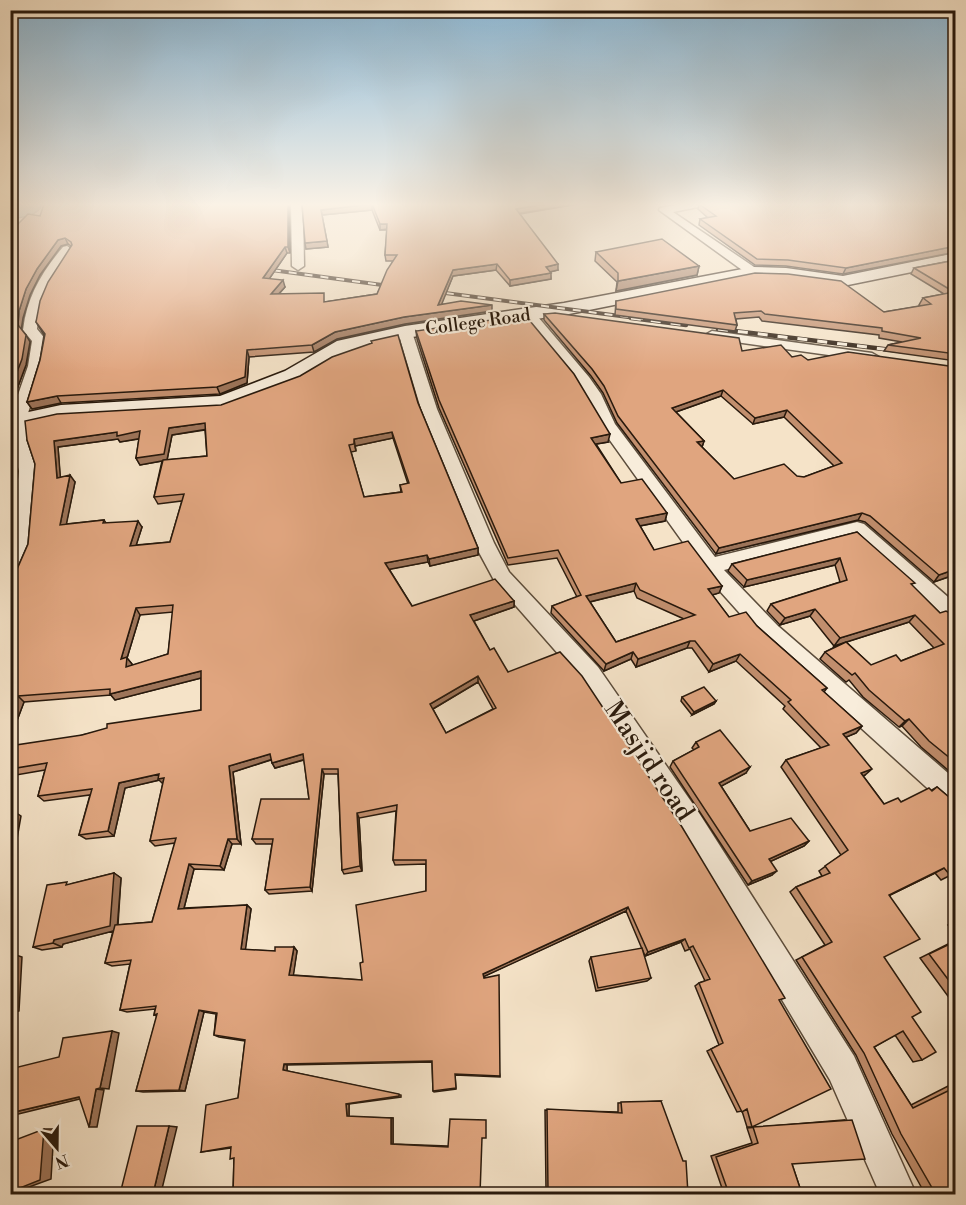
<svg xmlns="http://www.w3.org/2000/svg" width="966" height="1205" viewBox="0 0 966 1205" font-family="'Libre Bodoni',serif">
	<rect width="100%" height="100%" fill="#f5e3c8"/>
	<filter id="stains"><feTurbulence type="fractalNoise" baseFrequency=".00333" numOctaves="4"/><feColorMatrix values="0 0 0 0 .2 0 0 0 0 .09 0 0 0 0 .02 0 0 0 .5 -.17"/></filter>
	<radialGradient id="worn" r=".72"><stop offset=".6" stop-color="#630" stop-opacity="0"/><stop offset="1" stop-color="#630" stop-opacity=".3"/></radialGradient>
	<path fill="#9ebdbd" stroke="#6f7b76" stroke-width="1.5" d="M11,204H39L42,205C36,217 23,217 11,219Z"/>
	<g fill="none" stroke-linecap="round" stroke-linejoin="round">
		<defs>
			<g id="street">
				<polygon points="291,204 301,204 303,212 304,266 298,270 292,266"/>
				<polygon points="682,204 704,204 703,206 673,212 757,269 759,272 757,275 749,275 659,210 660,208"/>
				<path d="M67,246L73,250C54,276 41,296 37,329L46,340L42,366L26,420L29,447L37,471L31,550L17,582L10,584V552L19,471L13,447L10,418L28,366L32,341L23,330C27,297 41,273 63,247Z"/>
				<path d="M528,310L533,311L589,377L601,394L615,424L715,557L857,522L864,524L956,604V625L948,623L853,537L724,570L778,626L956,780V809L947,806L762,638L710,580L599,425C583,380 549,352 521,314Z"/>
				<polygon points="405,328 412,332 437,409 494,543 509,572 598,667 699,813 854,1056 916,1194 880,1194 830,1080 681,831 582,681 495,582 474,543 421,409 398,332"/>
				<polygon points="712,331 872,353 879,357 872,361 707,338 705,335"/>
			</g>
			<polygon id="secondary" points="956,253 956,263 843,286 786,278 753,277 564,315 405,338 351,350 301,381 223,410 61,419 10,430 10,416 61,405 220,396 285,371 337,341 405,326 564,303 753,267 786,268 843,276"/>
		</defs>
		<use href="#street" stroke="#5b4c3b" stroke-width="3"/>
		<use href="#secondary" stroke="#28190c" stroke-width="3"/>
		<use href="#street" fill="#f8eddb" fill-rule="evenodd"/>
		<use href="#secondary" fill="#f8eddb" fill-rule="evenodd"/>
		<defs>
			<g id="rail-far1">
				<polyline points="257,268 397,287"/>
				<polyline points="430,291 643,319"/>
			</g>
			<g id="rail">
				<polyline points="631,318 686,325"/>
				<polyline points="718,329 900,351"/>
			</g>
		</defs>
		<use href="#rail-far1" stroke="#28190c" stroke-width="4"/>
		<use href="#rail" stroke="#28190c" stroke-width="4.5"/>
		<use href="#rail-far1" stroke="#f8eddb" stroke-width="2" stroke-dasharray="8" stroke-linecap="butt"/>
		<use href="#rail" stroke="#f8eddb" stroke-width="3" stroke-dasharray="10" stroke-linecap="butt"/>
	</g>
	<g fill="#c18e6d" stroke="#28190c" stroke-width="1.5" fill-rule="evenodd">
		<polygon points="289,204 290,253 287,253 269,279 285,287 279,294 325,302 377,294 393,261 386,261 385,255 387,230 380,230 372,210 322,215 328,247 306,249 302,204 578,204 520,214 558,270 550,272 551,279 510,286 496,270 453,276 441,304 492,311 405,324 337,339 314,352 249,357 247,383 220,394 61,403 32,409 27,402 40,360 44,335 36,322 71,246 68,244 61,246 40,275 30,295 23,318 21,330 30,342 26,365 10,408 10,232 40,216"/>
		<polygon points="699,204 956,204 843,274 786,266 755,265 699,225 700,219 708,218 698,209"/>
		<polygon points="596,252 699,266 697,275 616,291 617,282 595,261"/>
		<polygon points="956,260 956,361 884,351 888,345 902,342 879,338 879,335 762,321 759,317 736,319 737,325 735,331 615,315 616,301 884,312 921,306 919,305 923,298 944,294 911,274 914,268"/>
		<path d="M544,314L742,351L792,357L808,360L956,367V580L951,576L934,582L865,522L858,520L716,554L617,423L603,393L591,376L544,320ZM721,396L753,424L784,417L834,466L804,477L734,479L702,447L704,441L676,412Z"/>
		<path d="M416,331L608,442L596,444L621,483L667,513L665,521L640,526L654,550L722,586L719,593L712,595L729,617L757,626L827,688L824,692L862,726L856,733L846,737L865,775L863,776L884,804L901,802L932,790L937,787L956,803V880L951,875L941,880L935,873L890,895L884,957L912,1017L922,1060L913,1062L895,1035L874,1047L911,1105L956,1082V1194H919L924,1192L892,1134L856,1055L796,960L825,945L790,892L796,887L822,876L819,871L841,855L781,767L786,760L821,748L783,709L785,706L736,661L709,672L692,648H687L636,667L631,659L604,671L551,613L552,606L577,597L557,558L508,565L439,408L417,339ZM634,591L637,598L684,619L616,642L590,602Z"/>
		<path d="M418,403L478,548V555L430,566L428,562L389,569L412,606L514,601V607L474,621L490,650L779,1000L752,1127H747L742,1111L737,1112L707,1051L719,1045L695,986L699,983L705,981L690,949L685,951L681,942L645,956L626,911L484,976L500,1077L455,1075L456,1089L434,1092L433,1091L432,1062L287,1065V1071L401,1095V1097L349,1104V1117L393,1118V1144L448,1146L482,1138L432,1189L411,1192V1194H233L234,1158L231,1148L201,1152L238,1098L245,1041L219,1037L214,1035L216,1014L204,1012L185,1091L143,1092L136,1091L157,1016L154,1015L155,1009L127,1012L120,1010L130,964L112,966L105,963L113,931L63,944L62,947L42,950L33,947L71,884L114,873L121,878L118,925L152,922L175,843L155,846L150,841L163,783L160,780L125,788L114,836L86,839L79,835L90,795L44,801L38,796L45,770L16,775L10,771V764L82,735L201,710V678L115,700L111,695L24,702L10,739L14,576L28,544L35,464L27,440ZM205,430L207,456L167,460L172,435ZM393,438L408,484L400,485L401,492L364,497L351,452L356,451L355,446ZM118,439L120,442L139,439L136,458L140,465L162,461L154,497L158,504L182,501L170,542L136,545L142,527L106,523L104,520L66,524L75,482L60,477L58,447ZM173,612L168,654L131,666L132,664L127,658L140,615ZM478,682L493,709L446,733L433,709ZM271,760L275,768L304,760L309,799L252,839L256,844H272L265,890L269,894L312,891L324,774H338L342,870L344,874L362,871L359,818L396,811L393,860L395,865L426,864V891L363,962L362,980L293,975L297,951L294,947L275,951L245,950L251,909L247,905L184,908L194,869L224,870L232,844H241L233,772Z"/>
		<path d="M857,532L940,613L956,616V777L921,747L902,726L899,727L863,697L849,680L846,682L820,659L825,652L845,642L834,646L810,616L780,625L767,611L771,604L840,582L835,565L744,587L728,571L732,564ZM909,622L934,648L901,661L871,665L846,642Z"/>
		<polygon points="682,697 716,701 714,704 692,715 681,701"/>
		<polygon points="696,742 746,773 721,786 750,831 809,841 804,846 771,861 772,875 748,885 670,767 673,761 694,750 692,748"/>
		<polygon points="956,921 956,935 948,925"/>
		<polygon points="956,940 956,998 950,999 920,958"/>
		<polygon points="591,957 651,978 647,981 596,991 589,961"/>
		<polygon points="661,1101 548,1190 546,1189 545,1110 618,1112 618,1103"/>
		<polygon points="844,1120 792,1164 802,1194 724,1194 711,1156 752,1143 747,1128"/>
	</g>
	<g fill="#9d7459" stroke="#28190c" stroke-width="1.5">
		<polygon points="288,204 289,204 290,253 288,247"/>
		<polygon points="372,204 372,210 322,215 321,210"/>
		<polygon points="545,204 578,204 515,214 516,209"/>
		<polygon points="380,224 387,224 388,229 380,230"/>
		<polygon points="65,238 68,244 61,246 40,275 30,295 23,318 21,331 18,325 19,311 26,289 37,269 58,240"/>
		<polygon points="327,241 328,247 306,249 305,243"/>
		<polygon points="956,246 956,252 843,274 846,268"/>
		<polygon points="285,247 287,253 265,285 263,278"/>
		<polygon points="497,264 496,270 453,276 439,311 438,305 453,270"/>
		<polygon points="558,264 558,270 545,273 546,267"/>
		<polygon points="699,266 697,275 616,291 618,281"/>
		<polygon points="551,273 551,279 510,286 510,280"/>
		<polygon points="283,280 285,287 273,300 271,294"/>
		<polygon points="492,305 492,311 405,324 337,339 314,352 312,345 335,332 404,317"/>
		<polygon points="26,335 30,342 26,365 10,408 10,390"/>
		<polygon points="247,350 249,357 247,383 220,394 217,387"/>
		<polygon points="723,390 721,396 670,414 672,408"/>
		<polygon points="57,396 61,403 32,409 27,402"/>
		<polygon points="787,410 784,417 753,424 755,418"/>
		<polygon points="205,423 208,429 172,435 167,460 140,465 136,458 169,428"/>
		<polygon points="140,431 143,438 120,442 118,439 58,447 61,485 57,478 54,441 117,432"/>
		<polygon points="392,432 393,438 355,446 356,451 354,439"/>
		<polygon points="610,434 608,442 590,445 591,438"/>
		<polygon points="704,441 702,447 697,442"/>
		<polygon points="10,443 17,471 10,527"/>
		<polygon points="70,475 75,482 65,531 60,525"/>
		<polygon points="667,513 665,521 634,527 636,519"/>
		<polygon points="862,513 858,520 716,554 719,548"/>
		<polygon points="138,521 142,527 134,552 130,546"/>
		<polygon points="478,548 478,555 430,566 429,559"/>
		<polygon points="427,555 428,562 386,570 385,563"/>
		<polygon points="840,558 835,565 744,587 747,580"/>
		<polygon points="956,569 951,576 934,582 939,575"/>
		<polygon points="636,583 634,591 585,603 586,596"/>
		<polygon points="722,586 719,593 705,597 708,589"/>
		<polygon points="514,601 514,607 471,622 470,615"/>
		<polygon points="136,608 140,615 127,658 132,664 131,673 121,659"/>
		<polygon points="815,609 810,616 780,625 785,618"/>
		<polygon points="915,615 909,622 834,646 840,638"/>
		<polygon points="690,641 687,648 636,667 638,659"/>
		<polygon points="633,652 631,659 604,671 606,664"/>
		<polygon points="740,654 736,661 709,672 713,664"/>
		<polygon points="201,671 205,677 115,700 110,694"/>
		<polygon points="478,676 478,682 431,710 430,704"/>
		<polygon points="18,696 24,702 10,739 10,715"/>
		<polygon points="716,701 714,704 692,715 694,712"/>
		<polygon points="909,719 902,726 899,727 905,721"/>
		<polygon points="862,726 856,733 837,741 843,734"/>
		<polygon points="270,754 273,759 233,772 241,844 237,839 229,766"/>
		<polygon points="303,754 306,759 275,768 272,763"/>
		<polygon points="750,767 746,773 716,789 719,783"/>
		<polygon points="322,769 324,774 312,891 310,887"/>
		<polygon points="872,769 865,775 854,780 861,773"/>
		<polygon points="159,774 164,778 163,784 159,780 125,788 114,836 108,831 119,783"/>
		<polygon points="12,810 21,816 14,856 10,857 10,820"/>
		<polygon points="357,813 359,818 362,871 360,866"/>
		<polygon points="228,839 232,844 224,870 220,866"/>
		<polygon points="809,841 804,846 765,864 769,859"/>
		<polygon points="189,864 194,869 183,912 178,909"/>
		<polygon points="944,868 935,873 882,899 889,895"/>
		<polygon points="777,871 772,875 748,885 752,881"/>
		<polygon points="114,873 121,878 117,930 63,944 62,947 53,943 54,940"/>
		<polygon points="247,905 251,909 245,953 241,949"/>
		<polygon points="628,907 626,911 483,977 483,974"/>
		<polygon points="685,939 681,942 645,956 648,952"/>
		<polygon points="294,947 297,951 293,978 289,975"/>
		<polygon points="13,954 22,957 19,1011 10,1014 10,987"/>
		<polygon points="199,1010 204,1012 185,1091 179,1090"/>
		<polygon points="112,1031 119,1033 109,1089 100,1088"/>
		<polygon points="284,1064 287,1065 287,1071 283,1070"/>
		<polygon points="96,1089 104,1090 97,1127 89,1127"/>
		<polygon points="79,1097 88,1097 10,1116 10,1113"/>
		<polygon points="346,1104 349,1104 349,1117 347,1116"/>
		<rect x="391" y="1118" width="2" height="26"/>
		<polygon points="169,1126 177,1127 161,1193 153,1194"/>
		<polygon points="44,1129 54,1129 51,1179 10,1194 10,1192"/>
	</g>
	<g fill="#e0a57f" stroke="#28190c" stroke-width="1.5" fill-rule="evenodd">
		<polygon points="44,204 288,204 288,247 285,247 263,278 283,280 271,294 324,293 324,302 377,294 387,270 397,255 385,255 387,224 380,224 372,204 321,210 327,241 305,243 302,204 545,204 516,209 558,264 546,267 551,273 510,280 497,264 453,270 438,305 461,301 492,305 404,317 335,332 312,345 247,350 245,377 217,387 57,396 27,402 40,360 45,334 36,322 40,301 48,282 72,245 71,242 65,238 58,240 37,269 26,289 19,311 18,325 26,335 22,359 10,390 10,232 28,214 40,216"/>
		<polygon points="699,204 956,204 956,246 846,268 788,260 757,259 700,219 716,216"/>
		<polygon points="662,239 699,266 618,281 618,273 596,252"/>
		<polygon points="956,260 956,354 888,345 921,338 882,331 882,328 765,314 761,311 734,313 737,325 616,309 616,301 755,273 788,274 841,281 884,312 931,304 923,298 954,292 914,268"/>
		<path d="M555,313L739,338L742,351L781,345L792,357L801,355L808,360L848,352L956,367V569L939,575L870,516L862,513L719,548L618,416L604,386L592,369L544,314ZM723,390L755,418L787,410L842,463L804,477L797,476L784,464L734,479L697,442L704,441L672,408Z"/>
		<path d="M525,315L574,374L610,434L591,438L621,483L642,479L667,513L636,519L654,550L688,541L722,586L708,589L729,617L746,612L757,626L827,688L822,690L862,726L843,734L872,769L861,773L884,804L898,798L901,802L929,788L932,791L937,787L956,803V872L950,875L944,868L889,895L920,939L884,957L921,1012L912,1017L936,1052L922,1060L903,1031L874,1047L913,1108L956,1087V1194H933L935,1193L901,1134L864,1053L802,957L832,942L796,887L830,873L825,866L848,850L786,760L829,745L788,702L791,700L740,654L713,664L695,641H690L638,659L633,652L606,664L552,606L581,595L558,550L508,558L439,400L416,331ZM636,583L640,590L695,615L616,642L586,596Z"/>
		<path d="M398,335L418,403L478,548L429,559L427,555L385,563L412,606L495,579L514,601L470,615L490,650L494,648L508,672L560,652L582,676L682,827L785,998L779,1000L831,1089L752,1127L747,1109L742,1112L711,1049L723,1043L699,983L710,979L693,946L689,948L685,939L648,952L628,907L483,974L484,978L499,975L500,1076L455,1074L456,1088L433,1091L432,1061L284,1064L283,1070L399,1094V1096L346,1104L347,1116L391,1118V1144L448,1147L450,1119L486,1120V1138H482L480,1194H433L432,1189L410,1192V1194H233L234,1158L230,1159L231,1147L201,1152L206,1105L238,1098L245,1040L214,1035L217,1013L199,1010L179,1090L136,1091L157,1014L154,1015L156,1006L120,1010L131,960L105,963L115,925L152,922L176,838L150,841L164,778L158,779L159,774L119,783L108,831L79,835L92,789L38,796L47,763L10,769V764L16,745L82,735L107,728V724L201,710V671L110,694V689L18,696L10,715V577L14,576L28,544L35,464L27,440L25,421L57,414L221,405L300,376L332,357L372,343L371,341ZM205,423L207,456L163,460L154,497L184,494L170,542L130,546L138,521L103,523L104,520L60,525L70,475L57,478L54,441L117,432V436L140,431L136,458L164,454L169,428ZM392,432L409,483L400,485L402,492L364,497L349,445L354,444V439ZM173,605L168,654L126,667L127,657L121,659L136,608ZM478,676L496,708L446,733L430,704ZM270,754L272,763L303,754L309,799H261L252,839H273L265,890L310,887L322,769H338L342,870L360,866L357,813L397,805L393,860H426V891L356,905L363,962L360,963L362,980L289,975L294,947H275V951L241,949L247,905L178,909L189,864L220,866L228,839H237L229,766Z"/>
		<polygon points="10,458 12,464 10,477"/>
		<polygon points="857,532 915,583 911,584 940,613 946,611 956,616 956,763 929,741 909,719 905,721 869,690 855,673 852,675 825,652 846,642 871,665 896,655 901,661 944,644 915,615 840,638 815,609 785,618 771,604 847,580 840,558 747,580 732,564"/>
		<polygon points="704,687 716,701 694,712 682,697"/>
		<polygon points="720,730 750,767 719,783 750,831 791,818 809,841 769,859 777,871 752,881 673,761 699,747 696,742"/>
		<polygon points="114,873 110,926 54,940 53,943 33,947 47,885 67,882 66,885"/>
		<polygon points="956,941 956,990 929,954"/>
		<polygon points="642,948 651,978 598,988 591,957"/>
		<polygon points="10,954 13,954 10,987"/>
		<polygon points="112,1031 100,1088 96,1089 89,1127 79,1097 10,1113 10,1069 59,1057 63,1038"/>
		<polygon points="661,1101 683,1161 686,1161 688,1194 637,1194 548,1190 547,1109 622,1113 621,1102"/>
		<polygon points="852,1120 865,1159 792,1164 802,1194 729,1194 716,1157 758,1143 753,1127"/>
		<polygon points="137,1126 169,1126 153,1194 120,1194"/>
		<polygon points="44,1129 40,1180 10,1192 10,1142"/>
	</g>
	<linearGradient id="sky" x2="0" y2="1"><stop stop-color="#8ab8d7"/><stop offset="0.55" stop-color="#faf2e6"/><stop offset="1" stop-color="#faf2e6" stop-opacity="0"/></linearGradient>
	<rect width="966" height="372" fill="url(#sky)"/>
	<g text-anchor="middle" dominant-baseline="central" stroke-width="4.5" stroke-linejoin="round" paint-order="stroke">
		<g font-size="18" fill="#28190c" stroke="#f8eddb">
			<text transform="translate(478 322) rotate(-8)">College Road</text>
		</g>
		<g font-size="26" fill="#28190c" stroke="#f8eddb">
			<text transform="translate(649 761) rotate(56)">Masjid road</text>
		</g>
	</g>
	<rect width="966" height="1205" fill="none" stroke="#f5e3c8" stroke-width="36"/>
	<rect x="12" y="12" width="942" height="1181" fill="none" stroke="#28190c" stroke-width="3"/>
	<rect x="18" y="18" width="930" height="1169" fill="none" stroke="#28190c" stroke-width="1.5"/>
	<g transform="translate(57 1148) rotate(160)" stroke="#f8eddb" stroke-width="4.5" paint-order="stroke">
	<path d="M0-4.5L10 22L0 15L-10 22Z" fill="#28190c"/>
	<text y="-9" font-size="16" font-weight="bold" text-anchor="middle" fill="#28190c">N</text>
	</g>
	<rect width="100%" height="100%" filter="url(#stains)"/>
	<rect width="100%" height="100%" fill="url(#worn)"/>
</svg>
